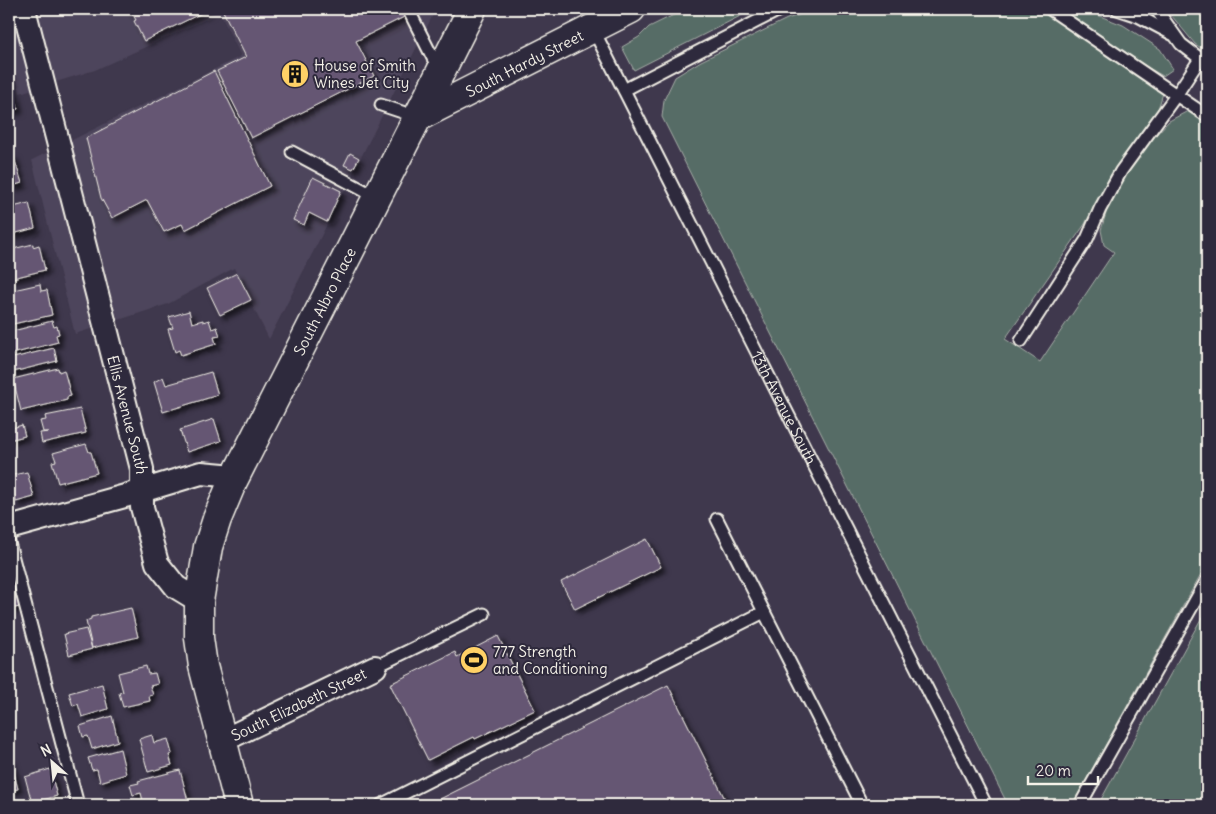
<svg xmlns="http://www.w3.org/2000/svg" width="1216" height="814" viewBox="0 0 1216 814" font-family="Delius,sans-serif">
	<defs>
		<filter id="shadow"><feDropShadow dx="4.5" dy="4.5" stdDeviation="2.5" flood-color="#0009"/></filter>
	</defs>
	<rect width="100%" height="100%" fill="#3f384d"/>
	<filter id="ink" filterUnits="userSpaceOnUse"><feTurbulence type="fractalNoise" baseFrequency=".02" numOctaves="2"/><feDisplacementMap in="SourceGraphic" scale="10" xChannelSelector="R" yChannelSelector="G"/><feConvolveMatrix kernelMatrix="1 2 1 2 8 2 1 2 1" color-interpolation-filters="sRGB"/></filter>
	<g filter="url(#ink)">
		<polygon fill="#4d455b" points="9,9 436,9 269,339 234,268 168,304 75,334 32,160 241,56 220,13 95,70 20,93 9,46"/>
		<g fill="#576c66" stroke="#a6aea7">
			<polygon points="686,9 754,9 634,70 622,47 639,37 649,27"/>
			<polygon points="817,9 1039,9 1163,93 1158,109 1111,174 1085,224 1005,339 1040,362 1114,252 1104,245 1101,230 1111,197 1138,154 1169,121 1188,111 1207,123 1207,563 1072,805 1008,805 662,117 664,100 675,77 701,61 787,19"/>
			<path d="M1061,9H1082L1123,25L1160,49L1173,69L1163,76C1128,57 1093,33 1061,9Z"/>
			<polygon points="1166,9 1204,9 1207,15 1207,52 1195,44"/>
			<polygon points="1207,608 1207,805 1098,805"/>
		</g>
		<g fill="#655773" stroke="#f4f1e8" filter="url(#shadow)">
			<polygon points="127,9 210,9 144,41 134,21 136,20 131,11 129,12"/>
			<polygon points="222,9 402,9 406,16 356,41 374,76 251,138 217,71 246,57"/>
			<polygon points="9,71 18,109 9,111"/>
			<polygon points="214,71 270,186 185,230 182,224 164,232 147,200 112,218 101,198 86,138"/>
			<polygon points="350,153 359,158 353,169 344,165"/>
			<polygon points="13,155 22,183 9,187 9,157"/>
			<polygon points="313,177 341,191 327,222 309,213 304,225 293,220"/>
			<polygon points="29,203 35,228 9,235 9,208"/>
			<polygon points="33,244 33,247 39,245 45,270 9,279 9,250"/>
			<polygon points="237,273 251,300 220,315 207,288"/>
			<polygon points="40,284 41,291 47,290 52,315 9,325 9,291"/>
			<polygon points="189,311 192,323 203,320 203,322 209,320 212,329 217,327 220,336 214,337 216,344 181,355 179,350 175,352 168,329 173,328 169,317"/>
			<polygon points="52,321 54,327 57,326 59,334 56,335 58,342 12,354 11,352 9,353 9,332"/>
			<polygon points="54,348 57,361 9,373 9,359"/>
			<polygon points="58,368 59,372 64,370 71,396 67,397 67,400 21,411 13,379"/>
			<polygon points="211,372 218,395 163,412 154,382 163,377 166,385"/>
			<polygon points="80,409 86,433 42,443 40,433 49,432 43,432 40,421 46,420 45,416"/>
			<polygon points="214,419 221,441 187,452 180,430"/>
			<polygon points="22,425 25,436 9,440 9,429"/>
			<polygon points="86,444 89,452 91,452 97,473 58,483 52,462 56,461 53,453"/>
			<polygon points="27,472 34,497 16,502 9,476"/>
			<polygon points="647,539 661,567 575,609 561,582"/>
			<polygon points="9,565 20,607 9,609"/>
			<polygon points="131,608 138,637 92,648 86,621 91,619 91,617"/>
			<polygon points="86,629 92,649 69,655 64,634"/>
			<polygon points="498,636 535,710 475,739 474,737 428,760 390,684 455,652 457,657"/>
			<polygon points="146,666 148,674 155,673 158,684 150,686 153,695 149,696 150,701 123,707 119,693 123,692 118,673"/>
			<polygon points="102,684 108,709 82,717 78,704 73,706 69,693"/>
			<polygon points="668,685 728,805 428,805"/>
			<polygon points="112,716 118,741 92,749 88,736 83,737 80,726"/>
			<polygon points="152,735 154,743 168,739 172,754 169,755 172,765 148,772 139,739"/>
			<polygon points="120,749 126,774 100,782 97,769 92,770 88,758"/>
			<polygon points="9,758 10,758 18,789 9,791"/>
			<polygon points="50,769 57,796 32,803 25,777"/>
			<polygon points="180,770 188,801 171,805 144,805 141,793 133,795 130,785 139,783 138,781"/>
		</g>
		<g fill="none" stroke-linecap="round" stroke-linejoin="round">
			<defs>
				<g id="lane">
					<polyline points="408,9 439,70"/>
					<polyline points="1050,9 1207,116"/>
					<polyline points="1117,9 1138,16 1172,34"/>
					<polyline points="1156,9 1181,44 1207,64"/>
					<path id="s1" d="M593,29L986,805"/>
					<polyline points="624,90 781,9"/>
					<polyline points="381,105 417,117"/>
					<polyline points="292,152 376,197"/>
					<polyline points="1021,341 1087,239 1100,209 1121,171 1177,94 1200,59"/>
					<polyline points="717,519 862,805"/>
					<polyline points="9,543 78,805"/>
					<polyline points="375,667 484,614"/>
					<polyline points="381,805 764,612"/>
					<polyline points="1080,805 1207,580"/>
				</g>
				<g id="street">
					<path id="s2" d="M24,9L142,469V507L157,563L176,587L199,601"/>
					<polyline points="9,528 125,496 201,473 235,476"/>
					<path id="s3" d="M222,741L375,667"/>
				</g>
				<g id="secondary">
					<path id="s4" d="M418,117L631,9"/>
					<path id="s5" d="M239,805L203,666L199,638V601L208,547L217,519L232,483L440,73L472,9"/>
				</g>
			</defs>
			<use href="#lane" stroke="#f4f1e8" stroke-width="15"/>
			<use href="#street" stroke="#f4f1e8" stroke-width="26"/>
			<use href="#secondary" stroke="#f4f1e8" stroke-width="31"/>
			<use href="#lane" stroke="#2f2a3d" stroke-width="11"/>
			<use href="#street" stroke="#2f2a3d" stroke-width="22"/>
			<use href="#secondary" stroke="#2f2a3d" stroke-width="28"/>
		</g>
	</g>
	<defs>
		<symbol id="building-disc" viewBox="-11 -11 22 22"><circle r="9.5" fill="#ffd166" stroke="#2f2a3d"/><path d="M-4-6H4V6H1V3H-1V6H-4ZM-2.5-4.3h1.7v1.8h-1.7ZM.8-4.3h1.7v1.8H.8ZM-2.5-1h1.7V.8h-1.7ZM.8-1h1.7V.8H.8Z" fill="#111"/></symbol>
		<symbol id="stadium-disc" viewBox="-11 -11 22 22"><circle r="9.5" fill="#ffd166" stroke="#2f2a3d"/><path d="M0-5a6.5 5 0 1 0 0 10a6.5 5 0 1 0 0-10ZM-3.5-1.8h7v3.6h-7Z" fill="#111"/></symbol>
	</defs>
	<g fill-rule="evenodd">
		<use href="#building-disc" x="279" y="58" width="32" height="32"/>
		<use href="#stadium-disc" x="458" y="644" width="32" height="32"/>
	</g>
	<g text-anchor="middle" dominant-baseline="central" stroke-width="4" stroke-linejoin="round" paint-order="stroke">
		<g font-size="15" fill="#f4f1e8" stroke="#2f2a3d">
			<text stroke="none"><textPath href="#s4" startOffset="119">South Hardy Street</textPath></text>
			<text stroke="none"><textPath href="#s5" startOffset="536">South Albro Place</textPath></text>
			<text stroke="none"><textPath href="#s1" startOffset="424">13th Avenue South</textPath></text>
			<text stroke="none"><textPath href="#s2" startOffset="419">Ellis Avenue South</textPath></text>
			<text stroke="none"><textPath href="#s3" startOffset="85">South Elizabeth Street</textPath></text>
		</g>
		<g font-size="15" fill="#f4f1e8" stroke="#2f2a3d" text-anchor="start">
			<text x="314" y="65">House of Smith<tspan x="314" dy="17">Wines Jet City</tspan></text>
			<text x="493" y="651">777 Strength<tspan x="493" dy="17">and Conditioning</tspan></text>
		</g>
	</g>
	<rect width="1216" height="814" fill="none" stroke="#2f2a3d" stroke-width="30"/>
	<rect x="15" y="15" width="1186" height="784" fill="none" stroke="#f4f1e8" stroke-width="2" filter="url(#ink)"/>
	<g transform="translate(52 762) rotate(333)" stroke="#2f2a3d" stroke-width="4" paint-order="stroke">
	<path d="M0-4L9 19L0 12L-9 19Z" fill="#f4f1e8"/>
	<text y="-8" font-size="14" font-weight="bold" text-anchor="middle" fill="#f4f1e8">N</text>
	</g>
	<path d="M1028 776v8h70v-8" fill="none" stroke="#f4f1e8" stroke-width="2.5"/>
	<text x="1036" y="776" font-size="15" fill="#f4f1e8" stroke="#2f2a3d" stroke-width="4" paint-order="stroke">20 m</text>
</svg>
